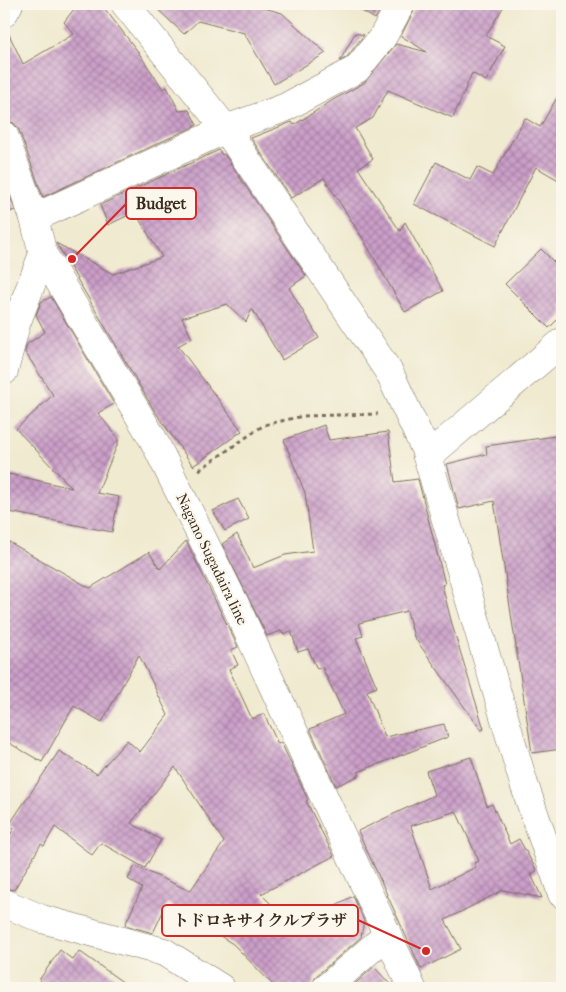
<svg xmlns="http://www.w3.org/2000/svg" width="566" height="992" viewBox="0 0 566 992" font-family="'IM FELL French Canon','Noto Serif JP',serif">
	<defs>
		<pattern id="building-cross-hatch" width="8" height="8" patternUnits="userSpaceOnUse" patternTransform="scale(1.25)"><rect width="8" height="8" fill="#cb9fc9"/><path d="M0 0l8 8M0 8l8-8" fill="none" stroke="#a682a3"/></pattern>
	</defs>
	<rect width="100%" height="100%" fill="#fbf7ec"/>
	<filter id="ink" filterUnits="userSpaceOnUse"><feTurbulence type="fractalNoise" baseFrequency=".02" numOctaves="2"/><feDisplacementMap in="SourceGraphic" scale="10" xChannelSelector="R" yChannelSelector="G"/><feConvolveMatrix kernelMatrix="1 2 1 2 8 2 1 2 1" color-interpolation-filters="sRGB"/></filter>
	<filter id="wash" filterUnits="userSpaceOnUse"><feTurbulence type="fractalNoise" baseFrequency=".0096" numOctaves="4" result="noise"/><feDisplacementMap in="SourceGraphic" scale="20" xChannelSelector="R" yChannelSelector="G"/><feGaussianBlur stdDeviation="1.12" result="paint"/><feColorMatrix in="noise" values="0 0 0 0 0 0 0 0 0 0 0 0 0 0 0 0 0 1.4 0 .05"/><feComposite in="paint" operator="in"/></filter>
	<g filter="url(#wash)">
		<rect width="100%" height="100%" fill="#f0ead0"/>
		<g id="blocks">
			<g fill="url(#building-cross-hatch)" fill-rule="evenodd">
				<polygon points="78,4 101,4 136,49 163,89 167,87 179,111 189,110 197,125 43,197 19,130 14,123 4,120 4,29 6,28 23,64 74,34 64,22"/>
				<polygon points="152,4 249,4 282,13 326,53 274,84 244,33 198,21 184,34"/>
				<polygon points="351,4 383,4 375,19"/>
				<polygon points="417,4 505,4 486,36 505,46 486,81 472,73 453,118 388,90 373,118 355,128 373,159 358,168 400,231 405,222 443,291 405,312 365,242 324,178 291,198 251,138 292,122 294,125 333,100 364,83 396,44 427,52 401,36"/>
				<polygon points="355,33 364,35 347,57 340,61"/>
				<polygon points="562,89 562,182 536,167 495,246 414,204 436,162 470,180 477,167 493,175 525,118 540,127"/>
				<polygon points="219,150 222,155 224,154 306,276 289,288 319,338 282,360 252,309 246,322 227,304 182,318 192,338 178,346 242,431 193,466 154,410 56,243 113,274 162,257 135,212 108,225 100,205"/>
				<polygon points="4,180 15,210 4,214"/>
				<polygon points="541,249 562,270 562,315 549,328 505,284"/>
				<polygon points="51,297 114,404 98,413 118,438 118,443 97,493 119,497 112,532 4,511 4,473 72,488 16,429 53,395 25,352 27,344 45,332 36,315 41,302"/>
				<polygon points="324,425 329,440 388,432 395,482 418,479 445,584 442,585 453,628 484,729 481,730 414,637 407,611 359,623 363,636 356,638 377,687 367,691 385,737 444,724 448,737 358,772 360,775 336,786 310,729 344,714 322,667 317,669 308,649 298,652 291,631 283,634 281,631 267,636 222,544 237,534 253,568 285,555 313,551 305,493 284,440"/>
				<polygon points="562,435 562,749 532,753 494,501 459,509 447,464 487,454 486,446"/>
				<polygon points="238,499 249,519 225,531 213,511"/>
				<polygon points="4,539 90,588 149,552 160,569 186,541 238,647 231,650 238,665 229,669 252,719 264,714 278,744 281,742 308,800 306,801 334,856 261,894 298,931 313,917 353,896 364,921 361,937 316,976 311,988 276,988 233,944 167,903 153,933 125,925 142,888 128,879 135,866 190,891 224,842 175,767 131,823 161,840 145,868 101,843 92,855 55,827 44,846 41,844 14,890 4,888 4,846 14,828 9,825 59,751 97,774 127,740 140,752 168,715 139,655 102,722 74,706 42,762 4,740"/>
				<path d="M471,757L487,806L492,804L510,844L519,839L537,871L531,874L542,898L503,890L445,920L461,949L421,969L358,831L434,795L426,771ZM456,811L479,861L474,863L476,867L432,889L411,826Z"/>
				<polygon points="60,950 73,960 79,951 131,988 50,988 39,980"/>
				<polygon points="374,967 394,988 350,988"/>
			</g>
		</g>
	</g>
	<g filter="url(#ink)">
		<use href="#blocks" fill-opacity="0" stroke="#7a6d5c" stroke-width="1"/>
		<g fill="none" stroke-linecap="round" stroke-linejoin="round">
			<defs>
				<g id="minor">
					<polyline points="125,4 226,129 389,372 425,449 524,784 562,894"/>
					<polyline points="4,13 9,4"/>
					<polyline points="34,218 226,129 284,108 357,69 382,38 401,4"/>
					<polyline points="4,371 16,324 43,254"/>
					<polyline points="427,457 562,342"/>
					<polyline points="4,903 42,919 164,952 221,988"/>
					<polyline points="326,988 387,935"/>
				</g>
				<polyline id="major" points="4,135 34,218 43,254 153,439 236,606 412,988"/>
			</defs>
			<use href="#minor" stroke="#7a6d5c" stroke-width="29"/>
			<use href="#major" stroke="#7a6d5c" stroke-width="29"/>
			<polyline stroke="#7a6d5c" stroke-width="3" stroke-dasharray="4 4" stroke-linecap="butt" points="199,470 264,425 303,416 378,414"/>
			<use href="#minor" stroke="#fff" stroke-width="28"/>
			<use href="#major" stroke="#fff" stroke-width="28"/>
		</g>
	</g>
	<g text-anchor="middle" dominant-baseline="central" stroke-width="4.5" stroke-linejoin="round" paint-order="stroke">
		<g font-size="15" fill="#3b2a1e" stroke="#fbf7ec">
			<text transform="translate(212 559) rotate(64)">Nagano Sugadaira line</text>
		</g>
	</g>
	<path fill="none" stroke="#d62828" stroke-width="2" d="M72 259L126 204M426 951L358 920"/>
	<g fill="#d62828" stroke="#fbf7ec" stroke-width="2">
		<circle cx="72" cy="259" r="5"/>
		<circle cx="426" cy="951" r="5"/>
	</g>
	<g fill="#fbf7ec" stroke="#d62828" stroke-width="2">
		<rect x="126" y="188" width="70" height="31" rx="5"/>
		<rect x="162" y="905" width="196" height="31" rx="5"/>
	</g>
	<g font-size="16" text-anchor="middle" font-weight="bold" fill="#3b2a1e">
		<text x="161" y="209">Budget</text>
		<text x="260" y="926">トドロキサイクルプラザ</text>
	</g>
	<rect width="566" height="992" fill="none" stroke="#fbf7ec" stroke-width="20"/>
</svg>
